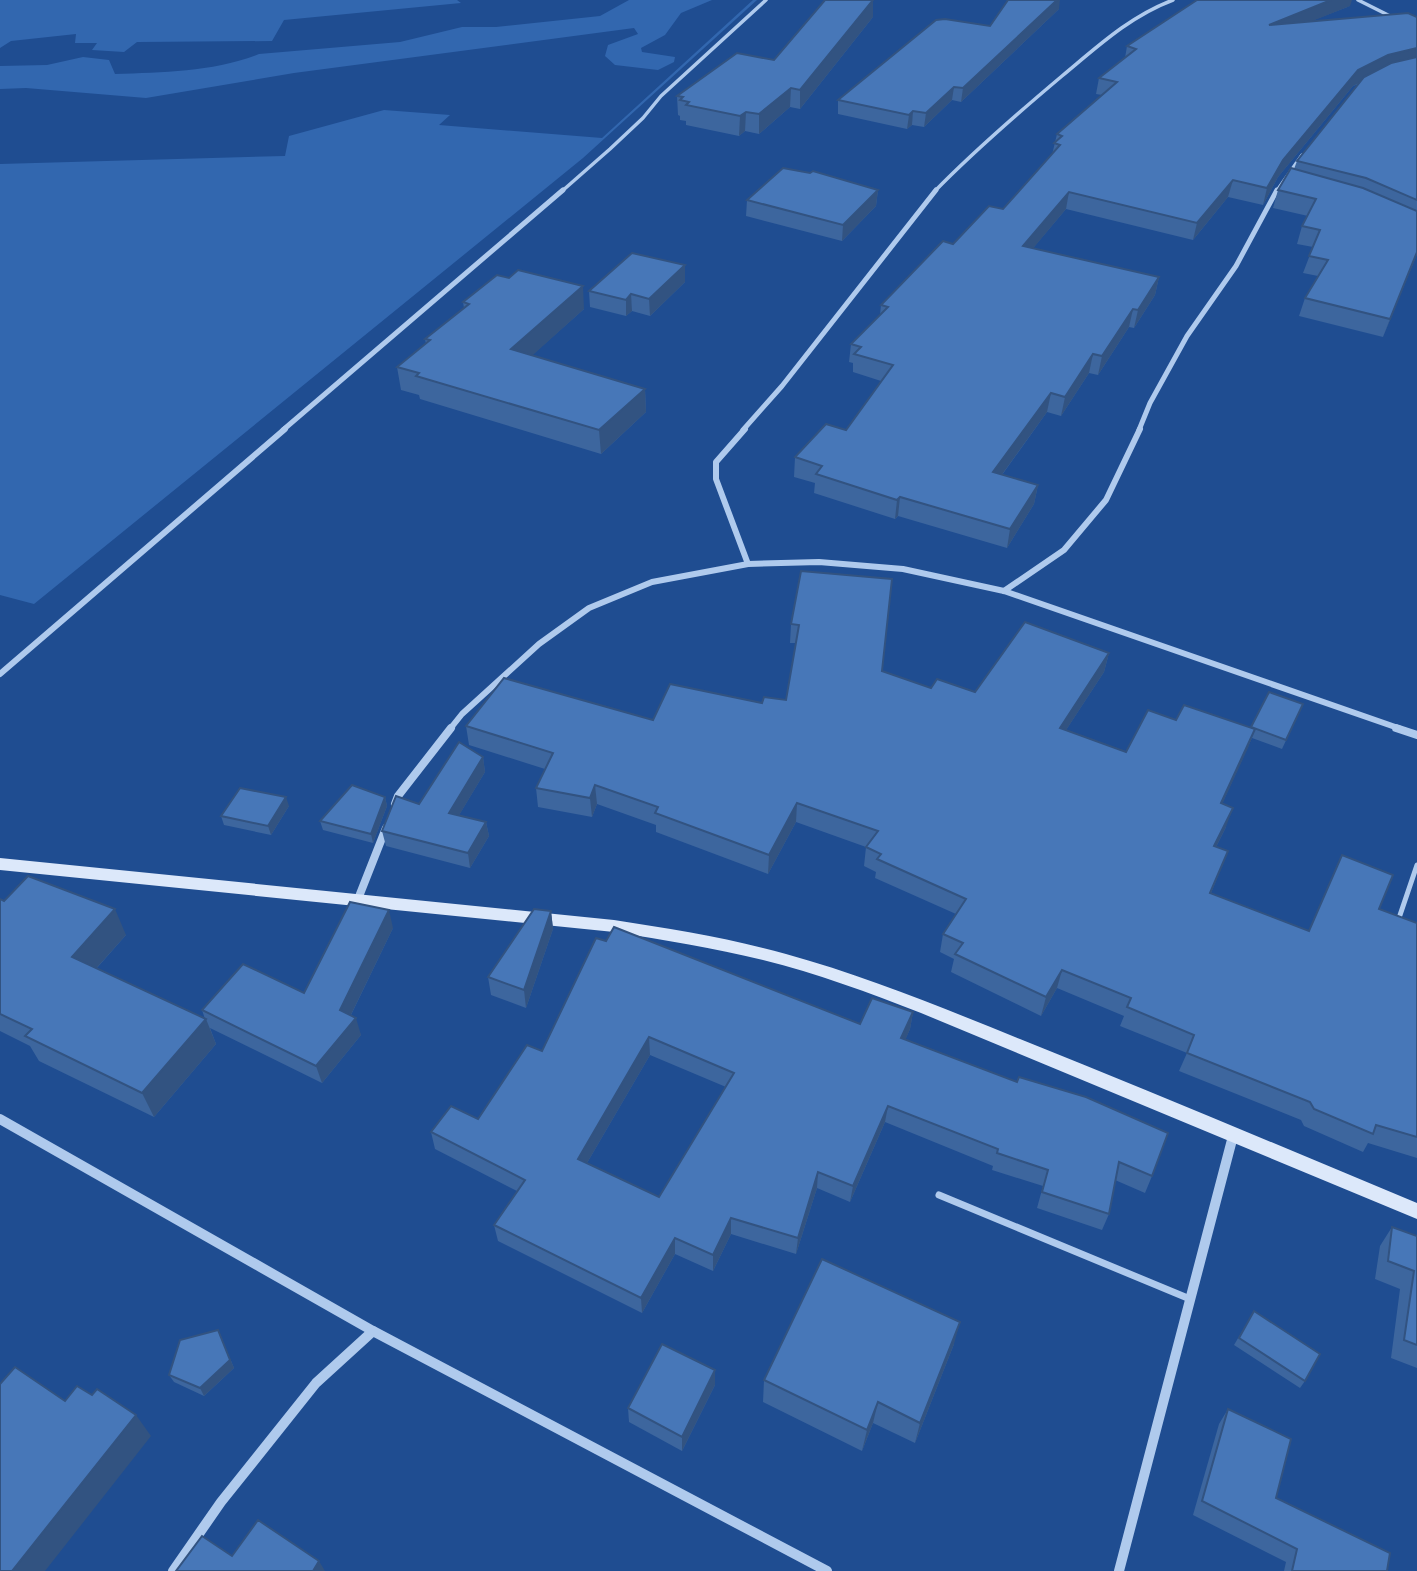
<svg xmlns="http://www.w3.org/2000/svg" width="1417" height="1571" viewBox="0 0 1417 1571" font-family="'Space Grotesk',sans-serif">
	<rect width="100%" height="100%" fill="#1f4d91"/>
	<g fill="#3267af">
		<polygon points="0,0 457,0 461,3 284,20 272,41 137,42 124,52 92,50 97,43 75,43 76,34 11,41 0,48"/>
		<path d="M629,0H712L681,13L665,35L641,48L642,52L675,57L674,62L658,70L615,65L605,56L608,45L638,34L634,28L294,73L146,98L26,88L0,89V66L47,65L83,57L109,60L115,74C164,72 213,72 259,54L400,42L462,27H496L600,16Z"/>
		<polygon points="753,0 757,0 583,158 34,604 0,595 0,164 285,156 289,136 384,110 450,115 439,125 602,138"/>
	</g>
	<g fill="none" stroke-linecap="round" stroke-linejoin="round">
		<polyline stroke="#afcaed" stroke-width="5" points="1398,921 1417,865"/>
		<polyline stroke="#afcaed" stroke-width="7" points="939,1195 1190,1299"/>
		<g stroke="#afcaed" stroke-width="3.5">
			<polyline points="1358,0 1398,20"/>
			<polyline points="561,192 610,149 643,118 661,96 766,0"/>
			<path d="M934,192C975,150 1018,113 1062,76C1097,47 1130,16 1173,0"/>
			<polyline points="1276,192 1302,155"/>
		</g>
		<g stroke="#afcaed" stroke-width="5">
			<polyline points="283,430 563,190"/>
			<polyline points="743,430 782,386 936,190"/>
			<polyline points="1139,430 1150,403 1187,336 1236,266 1277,190"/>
		</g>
		<g stroke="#afcaed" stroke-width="6">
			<polyline points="745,429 716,462 716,479 748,564"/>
			<polyline points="1004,591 1064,550 1106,500 1140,429"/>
			<polyline points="0,674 285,429"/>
			<polyline points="450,729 462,714 539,644 589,608 652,582 748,564 819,562 903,569 1004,591 1401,729"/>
		</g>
		<g stroke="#afcaed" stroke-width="8">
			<polyline points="1396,728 1417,735"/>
			<polyline points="395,804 398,796 451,728"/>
			<polyline points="358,899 386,828"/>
		</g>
		<g stroke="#afcaed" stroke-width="10">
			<polyline points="0,1119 373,1331 827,1571"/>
			<polyline points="173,1571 221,1502 316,1383 373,1331"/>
			<polyline points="1119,1571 1233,1136"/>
		</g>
		<path fill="#dce8fa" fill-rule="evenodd" d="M0,858L614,920C672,929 729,938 786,954C866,976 943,1008 1020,1039C1153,1092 1285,1148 1417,1203V1219L921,1013C869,993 817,973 763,960C714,948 664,940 614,932L0,870Z"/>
	</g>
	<g fill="#3d669e" fill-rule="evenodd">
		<polygon points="1350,6 1311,21 1417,17 1417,254 1383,337 1299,316 1305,298 1318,276 1303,273 1313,247 1297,244 1302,226 1308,216 1273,208 1278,190 1294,169 1297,161 1359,84 1353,86 1278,177 1263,205 1228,197 1193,240 1066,209 1033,248 1159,277 1155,295 1134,328 1129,327 1098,375 1089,373 1061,416 1047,412 1002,475 1038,485 1034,504 1007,548 898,516 895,519 814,493 815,483 794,477 795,457 846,430 881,381 853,372 853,363 849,362 851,344 880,315 881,305 953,244 1003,209 1052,155 1057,134 1102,95 1096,94 1099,78 1125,58 1127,46"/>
		<polygon points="1059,9 961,102 952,100 924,127 912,125 907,129 838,114 838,100 990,26"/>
		<polygon points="873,17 800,109 790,107 759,134 745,131 739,136 686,125 686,121 680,120 680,116 678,115 677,96 774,60"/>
		<polygon points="878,190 876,206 842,241 746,216 747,200"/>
		<polygon points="685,265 685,282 650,316 632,311 626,316 590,307 589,291"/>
		<polygon points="463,302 584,309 532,355 645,389 646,412 601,454 420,399 419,395 401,390 397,367 426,344 425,339 464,308"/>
		<polygon points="801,571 882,671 931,688 975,692 1109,653 1104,672 1066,730 1126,752 1176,720 1250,728 1303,704 1282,749 1252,738 1222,804 1226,827 1216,847 1228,851 1211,893 1309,931 1379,909 1417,923 1417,1158 1368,1143 1363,1152 1304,1126 1301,1120 1179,1071 1187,1053 1120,1026 1124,1016 1057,988 1041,1016 951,972 954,959 940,952 943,934 956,914 875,878 876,872 864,866 866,847 796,822 768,874 656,832 656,825 597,804 592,817 538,807 536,788 545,769 469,745 466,726 653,720 786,700 796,643 790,643 791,624"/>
		<polygon points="483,757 485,772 459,815 486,822 489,836 470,868 386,846 382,831"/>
		<polygon points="385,797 387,806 373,843 323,830 320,821"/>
		<polygon points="289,806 271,835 224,825 221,816"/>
		<polygon points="0,899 126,935 96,969 205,1019 202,1010 304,993 393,928 351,1015 361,1035 322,1083 210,1028 216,1044 154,1117 39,1061 30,1046 0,1031"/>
		<polygon points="551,911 553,929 526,1008 491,995 488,977"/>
		<path d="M596,938L860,1024L913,1012L910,1029L905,1040L1152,1176L1145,1193L1115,1180L1109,1214L1102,1230L1037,1208L1043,1186L992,1170L993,1166L885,1122L850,1202L817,1188L796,1254L731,1234L713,1271L675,1254L642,1313L498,1241L494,1225L517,1191L435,1149L431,1132L478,1119L542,1051ZM650,1055L726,1087L659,1197L587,1163Z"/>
		<polygon points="1392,1227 1417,1236 1417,1368 1391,1358 1400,1289 1375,1279 1380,1246"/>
		<polygon points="1254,1311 1305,1381 1300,1388 1234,1345"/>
		<polygon points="218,1330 234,1368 204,1396 174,1382 169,1375"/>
		<polygon points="954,1344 915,1443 873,1423 862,1451 763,1402 764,1380"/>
		<polygon points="715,1370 715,1385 682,1451 629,1422 628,1408"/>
		<polygon points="1228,1409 1276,1498 1387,1571 1284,1571 1286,1562 1193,1515 1219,1424"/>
	</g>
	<g fill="#325381">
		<polygon points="873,0 873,17 800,109 800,90"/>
		<polygon points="1057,0 1060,0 1059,9 961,102 963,88"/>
		<polygon points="1331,0 1352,0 1350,6 1265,40 1269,25"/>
		<polygon points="1417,48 1417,63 1383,71 1353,86 1278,177 1263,205 1267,188 1283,160 1358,70 1388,55"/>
		<polygon points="954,87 952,100 924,127 926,113"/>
		<polygon points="791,88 790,107 759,134 759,114"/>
		<polygon points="913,111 912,125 907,129 909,115"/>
		<polygon points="746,112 745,131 739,136 740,116"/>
		<polygon points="1233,180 1228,197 1193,240 1197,223"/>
		<polygon points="878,190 876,206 842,241 843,225"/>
		<polygon points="1069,192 1066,209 1020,264 1023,246"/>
		<polygon points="1417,252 1417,254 1383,337 1390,319"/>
		<polygon points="685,265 685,282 650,316 649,299"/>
		<polygon points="1159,277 1155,295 1134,328 1138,310"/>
		<polygon points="583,286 584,309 514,372 511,349"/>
		<polygon points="631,294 632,311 626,316 626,300"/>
		<polygon points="1133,309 1129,327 1098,375 1102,356"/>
		<polygon points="1093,354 1089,373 1061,416 1065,397"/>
		<polygon points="645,389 646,412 601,454 599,430"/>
		<polygon points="1051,393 1047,412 990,491 993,472"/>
		<polygon points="1038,485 1034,504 1007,548 1010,529"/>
		<polygon points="900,497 898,516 895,519 897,500"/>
		<polygon points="1109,653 1104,672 1055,747 1060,728"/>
		<polygon points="1255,729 1248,748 1214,822 1221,803"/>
		<polygon points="483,757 485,772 452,827 449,813"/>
		<polygon points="595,785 597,804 592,817 590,798"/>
		<polygon points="286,797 289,806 271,835 268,826"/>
		<polygon points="385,797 387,806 373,843 371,834"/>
		<polygon points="797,803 796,822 768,874 769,855"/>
		<polygon points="1233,808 1226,827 1207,865 1214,846"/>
		<polygon points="486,822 489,836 470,868 468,853"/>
		<polygon points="115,909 126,935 84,982 72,957"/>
		<polygon points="389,910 393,928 345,1027 340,1010"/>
		<polygon points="551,911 553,929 526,1008 524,990"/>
		<polygon points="1062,970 1057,988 1041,1016 1046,997"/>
		<polygon points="913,1012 910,1029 899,1055 901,1038"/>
		<polygon points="356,1018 361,1035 322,1083 316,1066"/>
		<polygon points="206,1019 216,1044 154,1117 142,1093"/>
		<polygon points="649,1037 650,1055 580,1175 578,1159"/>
		<polygon points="888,1106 885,1122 850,1202 853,1186"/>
		<polygon points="818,1172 817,1188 796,1254 798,1238"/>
		<polygon points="731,1218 731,1234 713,1271 713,1255"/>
		<polygon points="675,1238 675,1254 642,1313 641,1298"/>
		<polygon points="960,1322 954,1344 915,1443 920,1423"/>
		<polygon points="218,1330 234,1368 204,1396 200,1388"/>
		<polygon points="715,1370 715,1385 682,1451 682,1437"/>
		<polygon points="878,1402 873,1423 862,1451 867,1430"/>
		<polygon points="136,1415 151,1436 45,1571 12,1571"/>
		<polygon points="319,1561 325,1571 313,1571"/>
	</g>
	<g fill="#4777b8" stroke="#325381" stroke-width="2" fill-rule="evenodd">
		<polygon points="825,0 873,0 800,90 791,88 759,114 746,112 740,116 686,105 689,102 680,100 683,97 677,96 737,53 774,60"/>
		<polygon points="1008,0 1057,0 963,88 954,87 926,113 913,111 909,115 838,100 936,20 945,19 990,26"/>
		<polygon points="1197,0 1331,0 1269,25 1408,13 1417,17 1417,48 1388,55 1358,70 1283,160 1267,188 1233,180 1197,223 1069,192 1023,246 1159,277 1138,310 1133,309 1102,356 1093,354 1065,397 1051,393 993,472 1038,485 1010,529 900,497 897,500 816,474 822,466 795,457 826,424 846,430 893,365 854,354 861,347 851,344 888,307 881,305 943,241 953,244 989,206 1003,209 1060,145 1054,143 1062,136 1057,134 1117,82 1099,78 1136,49 1127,46"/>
		<polygon points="1417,57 1417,200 1366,178 1297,161 1364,77 1391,63"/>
		<polygon points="783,168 810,173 813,171 878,190 843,225 747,200"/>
		<polygon points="1291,168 1363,188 1417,211 1417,252 1390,319 1305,298 1328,260 1309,256 1320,230 1302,226 1316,199 1278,190"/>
		<polygon points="632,253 685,265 649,299 631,294 626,300 589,291"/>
		<polygon points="518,270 583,286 511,349 645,389 599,430 416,376 419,373 397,367 430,340 425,339 469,304 463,302 497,275 509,278"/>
		<polygon points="801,571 892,579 882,671 931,688 937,679 975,692 1025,622 1109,653 1060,728 1126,752 1148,710 1176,720 1184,705 1255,729 1221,803 1233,808 1214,846 1228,851 1210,893 1309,931 1342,855 1393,875 1379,909 1417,923 1417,1137 1376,1125 1373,1134 1314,1109 1310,1102 1187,1053 1194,1035 1127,1007 1131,998 1062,970 1046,997 955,954 963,943 943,934 966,899 877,859 881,854 866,847 878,831 797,803 769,855 655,813 658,807 595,785 590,798 536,788 553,753 466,726 504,678 653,720 670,684 762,703 764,697 786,700 799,625 791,624"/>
		<polygon points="1269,692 1303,704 1286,740 1251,727"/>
		<polygon points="459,742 483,757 449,813 486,822 468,853 382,831 396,796 419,804"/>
		<polygon points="352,785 385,797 371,834 320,821"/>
		<polygon points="240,788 286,797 268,826 221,816"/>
		<polygon points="28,876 115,909 72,957 206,1019 142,1093 25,1036 32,1029 0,1014 0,899 4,901"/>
		<polygon points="350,902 389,910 340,1010 356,1018 316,1066 202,1010 243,964 304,993"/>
		<polygon points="534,909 551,911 524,990 488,977"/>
		<path d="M614,927L860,1024L872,998L913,1012L901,1038L1017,1082L1019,1077L1086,1097L1168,1133L1152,1176L1119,1162L1109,1214L1042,1192L1048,1170L997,1153L998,1149L888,1106L853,1186L818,1172L798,1238L731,1218L713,1255L675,1238L641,1298L494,1225L525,1180L431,1132L451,1106L478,1119L527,1045L542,1051L596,938L606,941ZM649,1037L734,1073L659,1197L578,1159Z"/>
		<polygon points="1392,1227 1417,1236 1417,1345 1404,1340 1414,1271 1388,1261"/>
		<polygon points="822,1259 960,1322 920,1423 878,1402 867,1430 764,1380"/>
		<polygon points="1254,1311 1320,1354 1305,1381 1239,1338"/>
		<polygon points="218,1330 230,1360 200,1388 169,1375 180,1340"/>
		<polygon points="662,1344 715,1370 682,1437 628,1408"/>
		<polygon points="15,1367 65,1401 77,1386 92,1395 97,1389 136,1415 12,1571 0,1571 0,1384"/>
		<polygon points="1228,1409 1291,1439 1276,1498 1390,1553 1387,1571 1292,1571 1297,1549 1202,1501"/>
		<polygon points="258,1520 319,1561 313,1571 176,1571 202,1536 232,1556"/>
	</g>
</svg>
